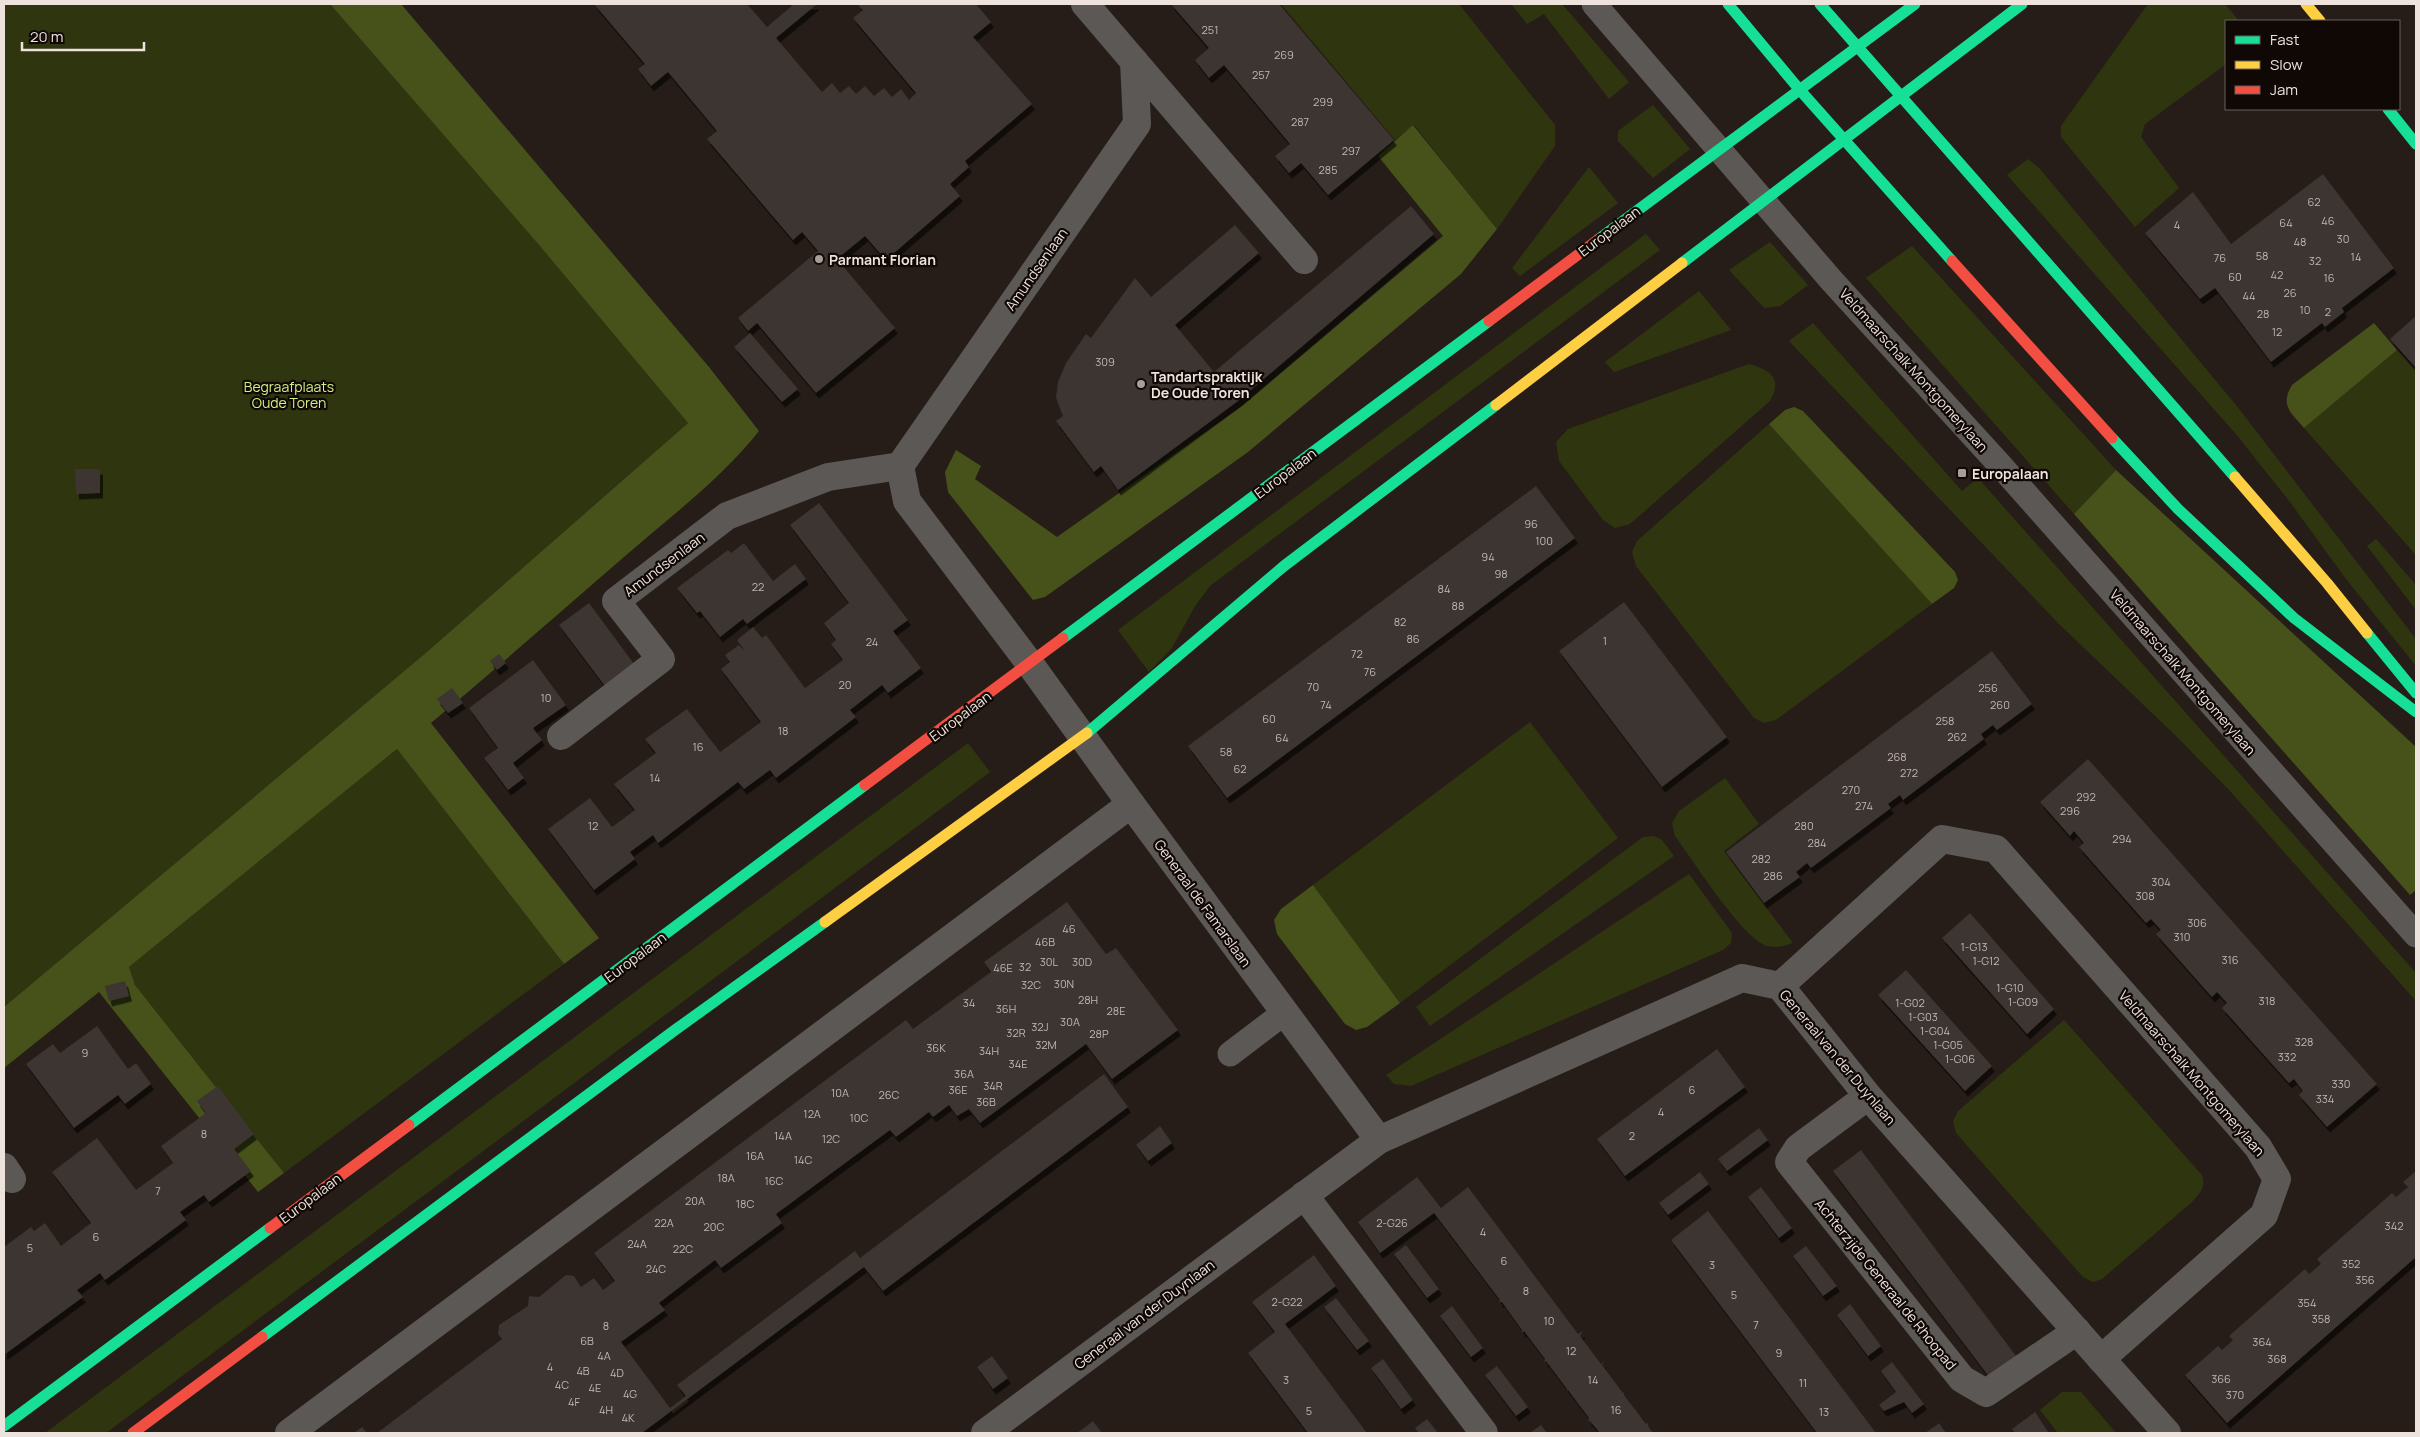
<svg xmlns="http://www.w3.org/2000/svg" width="2420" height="1437" viewBox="0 0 2420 1437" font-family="Manrope,sans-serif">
	<defs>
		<filter id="shadow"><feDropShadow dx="3" dy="5.5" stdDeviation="0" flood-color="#0009"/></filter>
	</defs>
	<rect width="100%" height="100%" fill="#261d18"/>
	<g fill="#2f360f">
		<polygon points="4,4 330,4 539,245 688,423 428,651 4,1007"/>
		<polygon points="1281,4 1459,4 1555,125 1555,146 1497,229 1414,125 1395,140"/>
		<polygon points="1511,4 1562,4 1629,82 1609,99 1544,14 1527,24"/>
		<polygon points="2148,4 2225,4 2239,21 2226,21 2226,64 2145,124 2141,137 2179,188 2135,227 2061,137 2061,126"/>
		<polygon points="1653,105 1690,149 1653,178 1618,141 1618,131"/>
		<polygon points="2028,159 2040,169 2236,405 2416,639 2416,666 2346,579 2290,502 2235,433 2007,175"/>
		<polygon points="1589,167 1618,203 1520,276 1512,268"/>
		<polygon points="1646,234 1660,250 1211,585 1195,606 1172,648 1149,672 1118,630"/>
		<polygon points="1770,242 1808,285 1780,306 1764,308 1729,270"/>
		<polygon points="1912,246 2116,470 2074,514 1866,278"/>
		<polygon points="1699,291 1731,330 1614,372 1605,362"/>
		<polygon points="1813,323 1962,491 1978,478 2416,973 2416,1001 2230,791 2175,735 2059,624 1789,341"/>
		<polygon points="2397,350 2416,372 2416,555 2304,428"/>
		<path d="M1749,364C1770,370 1783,378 1770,401L1630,524L1615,528L1603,520L1559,461L1556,442L1568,429Z"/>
		<polygon points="1769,424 1932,604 1776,720 1764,723 1754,718 1636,566 1632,552 1637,541"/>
		<polygon points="2376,539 2416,585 2416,610 2367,546"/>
		<polygon points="1530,722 1618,838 1400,1003 1313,885"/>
		<polygon points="968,743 990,772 106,1433 45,1433"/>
		<polygon points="397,749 564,964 284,1173 135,985 129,967"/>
		<path d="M1725,778L1759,824L1724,851L1793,943C1785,946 1776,948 1767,946C1743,939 1692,859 1675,836L1672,823L1679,811Z"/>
		<polygon points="1654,836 1662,840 1674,856 1430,1026 1416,1007 1643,837"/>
		<polygon points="1689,874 1732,933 1731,943 1723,950 1411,1086 1394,1084 1386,1075"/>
		<path d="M2064,1020L2202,1175C2206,1188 2200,1193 2192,1202L2102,1279L2093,1282L2083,1277L1956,1133L1953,1121L1958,1111Z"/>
		<polygon points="2062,1392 2081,1392 2116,1433 2058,1433 2040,1410"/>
	</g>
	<g fill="#46521a">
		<path d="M330,4H401L709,367L759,431C721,479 670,517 624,557C559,613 496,669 431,723L599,938L564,964L397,749L129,967L135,985L284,1173L258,1192L99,992L4,1068V1007L428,651L688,423L539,245Z"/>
		<polygon points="1413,125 1497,229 1461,274 1248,452 1045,597 1033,600 948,492 945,472 956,450 981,466 975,479 1057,537 1242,406 1443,236 1378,156"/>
		<path d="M2374,323L2397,350L2304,428C2290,412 2280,405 2292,385Z"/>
		<polygon points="1794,407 1803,411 1955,572 1958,580 1954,588 1932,604 1769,424 1785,410"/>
		<polygon points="2116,470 2416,747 2416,890 2410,895 2074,514"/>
		<polygon points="1313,885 1400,1003 1367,1027 1356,1030 1345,1024 1277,934 1274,920 1281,909"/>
	</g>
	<g fill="#3c3430" filter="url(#shadow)">
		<polygon points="594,4 747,4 767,27 794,4 817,4 776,38 822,92 832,83 840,93 849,86 856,94 865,86 874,96 884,88 892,97 901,89 909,100 916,93 853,18 863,10 857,4 976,4 991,22 973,37 1032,104 965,161 969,167 950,184 960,196 886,260 865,236 837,259 895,328 816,393 757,323 748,331 738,318 818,251 802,232 793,240 707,139 717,131 668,72 651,86 638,69 645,64"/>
		<polygon points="1171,4 1279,4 1394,140 1328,195 1301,163 1289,173 1275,156 1290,144 1224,65 1209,78 1195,60 1209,48"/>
		<polygon points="2323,174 2394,268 2342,308 2344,312 2325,327 2322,323 2271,362 2215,288 2200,299 2145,233 2193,192 2231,244"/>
		<polygon points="1411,206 1434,234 1238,401 1118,490 1101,466 1094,472 1056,421 1063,416 1056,398 1058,382 1066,363 1086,334 1091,338 1135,278 1151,297 1235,225 1259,253 1175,325 1214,372"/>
		<polygon points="2416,316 2416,368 2390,339"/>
		<polygon points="750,333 798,389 782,402 734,347"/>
		<polygon points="75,469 100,469 100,493 76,494"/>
		<polygon points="1536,486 1575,538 1227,798 1188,746"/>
		<polygon points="819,503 908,620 893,631 921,668 888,693 882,685 850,710 856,717 776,778 770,770 744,789 738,782 658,843 653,835 630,852 635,859 594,890 548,829 590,798 612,827 635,810 614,784 656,753 645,739 687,709 720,752 761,722 721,669 730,662 725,655 739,645 745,651 737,640 753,627 762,638 766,635 805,688 843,660 831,644 836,640 824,623 849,603 790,525"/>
		<polygon points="744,543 773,581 795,564 806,579 747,624 743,619 720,637 700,611 697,613 677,588 728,550 731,553"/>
		<polygon points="1624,602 1727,737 1662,787 1559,651"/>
		<polygon points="589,603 634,664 605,686 559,625"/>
		<polygon points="1992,651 2032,704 1997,730 1993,725 1981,734 1984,739 1903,800 1900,795 1888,804 1891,808 1811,868 1807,863 1796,872 1800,877 1764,903 1726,852"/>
		<polygon points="499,654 506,663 497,670 490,661"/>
		<polygon points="533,660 566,705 533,728 542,740 513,763 524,778 508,790 484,758 498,748 469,708"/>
		<polygon points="452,688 463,703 448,713 437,699"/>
		<polygon points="2088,759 2377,1084 2327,1127 2299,1095 2303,1091 2294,1079 2289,1083 2222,1008 2227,1003 2217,992 2212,997 2156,934 2161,930 2151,919 2146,923 2079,847 2084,843 2074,831 2070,836 2040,802"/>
		<polygon points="1067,902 1106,954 1116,948 1178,1030 1112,1079 1086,1044 980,1123 969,1109 957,1116 949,1105 933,1117 929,1112 896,1137 890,1130 776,1214 782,1223 721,1268 715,1260 659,1303 665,1310 621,1342 670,1408 686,1396 677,1385 855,1251 860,1258 1104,1074 1128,1107 883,1291 864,1267 642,1433 377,1433 502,1339 498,1334 499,1325 528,1306 529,1296 539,1297 566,1275 574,1276 581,1287 594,1278 603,1290 615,1281 594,1253 906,1020 913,1029 991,972 984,962"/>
		<polygon points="1970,913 2054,1009 2027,1034 1942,938"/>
		<polygon points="1906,970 1992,1066 1965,1091 1878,995"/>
		<polygon points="125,981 129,996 109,1001 105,986"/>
		<polygon points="97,1026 128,1069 136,1063 151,1084 125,1104 118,1095 74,1128 26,1064 53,1044 60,1053"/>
		<polygon points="1717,1049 1745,1087 1625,1176 1597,1139"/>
		<polygon points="218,1086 254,1134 234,1149 251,1171 209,1202 204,1195 180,1212 186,1220 105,1280 100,1273 88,1282 77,1290 83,1297 4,1355 4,1247 31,1227 34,1231 45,1223 61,1246 91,1223 52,1172 97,1138 136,1190 173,1163 161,1146 206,1113 197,1101"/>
		<polygon points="1160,1126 1172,1143 1148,1161 1136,1145"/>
		<polygon points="1759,1128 1768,1140 1727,1171 1718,1159"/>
		<polygon points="1861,1150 2016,1356 1990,1378 1833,1171"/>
		<polygon points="2416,1171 2416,1257 2227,1423 2185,1375 2218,1346 2222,1350 2233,1340 2229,1336 2305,1269 2309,1274 2321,1264 2317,1259 2392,1193 2396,1197 2408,1187 2403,1182"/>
		<polygon points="1700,1172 1709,1184 1668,1215 1659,1203"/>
		<polygon points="1417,1177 1441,1208 1468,1187 1578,1334 1583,1331 1580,1336 1601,1364 1605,1361 1602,1365 1623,1393 1624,1392 1624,1395 1646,1424 1648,1423 1648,1426 1653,1433 1600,1433 1590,1421 1588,1422 1589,1418 1568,1390 1567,1391 1567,1389 1546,1361 1544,1362 1545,1359 1524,1331 1522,1333 1522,1330 1502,1302 1499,1302 1500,1300 1434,1213 1380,1253 1358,1222"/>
		<polygon points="1761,1187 1792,1228 1779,1238 1748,1197"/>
		<polygon points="1708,1211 1754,1271 1876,1433 1817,1433 1783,1388 1671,1240"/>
		<polygon points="1406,1245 1439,1289 1427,1298 1394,1254"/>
		<polygon points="1806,1246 1837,1286 1823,1296 1793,1256"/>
		<polygon points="1314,1255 1336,1286 1285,1324 1367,1433 1308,1433 1248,1353 1275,1332 1252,1302"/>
		<polygon points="1336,1298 1369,1341 1357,1350 1324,1307"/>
		<polygon points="1850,1304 1881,1346 1868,1356 1837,1315"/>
		<polygon points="1452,1306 1483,1348 1471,1357 1440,1316"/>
		<polygon points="992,1356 1008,1378 993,1389 977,1367"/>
		<polygon points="1383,1359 1413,1400 1401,1409 1371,1368"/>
		<polygon points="1892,1362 1924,1404 1912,1413 1904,1402 1884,1411 1879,1405 1896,1392 1881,1371"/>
		<polygon points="1497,1366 1528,1407 1516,1416 1485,1375"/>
		<polygon points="2035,1412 2049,1433 2015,1433 2012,1429"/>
		<polygon points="1427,1419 1438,1433 1419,1433 1415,1428"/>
		<polygon points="1093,1421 1102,1433 1077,1433"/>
		<polygon points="1939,1423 1946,1433 1925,1433 1938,1424"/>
		<polygon points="1541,1425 1547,1433 1530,1433"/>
		<polygon points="362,1427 367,1433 354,1433"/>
	</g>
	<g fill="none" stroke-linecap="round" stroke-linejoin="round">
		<g stroke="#5b5855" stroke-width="25">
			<polyline points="1594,4 1832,281 2000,465 2416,935"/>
			<polyline points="1230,1054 1284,1013"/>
		</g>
		<g stroke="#5b5855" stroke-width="28">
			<polyline points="1085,4 1304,260"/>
			<polyline points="900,466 907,501 1030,664 1131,804 1379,1140"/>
			<polyline points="561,736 661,659 616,601 727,516 828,477 900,466 1137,124 1134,61"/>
			<polyline points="1780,986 1942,839 1996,849 2258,1147 2277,1179 2264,1215 2101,1359"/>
			<polyline points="1868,1096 1798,1148 1789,1162 1962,1379 1986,1393 2077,1331"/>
			<polyline points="4,1167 12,1179"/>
			<polyline points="1304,1195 1484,1433"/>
			<polyline points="289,1433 1131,804"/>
			<polyline points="985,1433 1379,1140 1742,978 1780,986 1868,1096 2167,1433"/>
		</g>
		<g stroke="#16e098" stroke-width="11">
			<polyline points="1728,4 1799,89 1952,261"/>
			<polyline points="1820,4 2235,477"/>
			<polyline points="2388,109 2416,144"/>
			<polyline points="1599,239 1915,4"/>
			<polyline points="1682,263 2022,4"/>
			<polyline points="2112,438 2178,509 2294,618 2416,712"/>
			<polyline points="2367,633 2416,693"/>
			<polyline points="1063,638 1489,321"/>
			<polyline points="1087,733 1284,566 1496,405"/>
			<polyline points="409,1125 865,785"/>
			<polyline points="262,1337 675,1030 825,922"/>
			<polyline points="4,1426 270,1228"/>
		</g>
		<g stroke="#ffcf43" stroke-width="11">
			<polyline points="2306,4 2320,21"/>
			<polyline points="1496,405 1682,263"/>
			<polyline points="2235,477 2327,583 2367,633"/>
			<polyline points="825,922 1087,733"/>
		</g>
		<g stroke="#f24e42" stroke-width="11">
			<polyline points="1952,261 2112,438"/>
			<polyline points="1489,321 1599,239"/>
			<polyline points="865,785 1063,638"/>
			<polyline points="270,1228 409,1125"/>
			<polyline points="133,1433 262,1337"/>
		</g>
	</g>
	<g fill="#a89d97" stroke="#0f0805" stroke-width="2">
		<circle cx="819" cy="259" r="5"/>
		<circle cx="1141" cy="384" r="5"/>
		<rect x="1957" y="468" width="10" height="10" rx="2.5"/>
	</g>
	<g text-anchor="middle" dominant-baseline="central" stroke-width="4.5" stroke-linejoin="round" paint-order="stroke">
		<g font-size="11" fill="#c2b6b1">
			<text x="1210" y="29">251</text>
			<text x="1284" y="54">269</text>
			<text x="1261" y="74">257</text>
			<text x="1323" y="101">299</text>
			<text x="1300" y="121">287</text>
			<text x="1351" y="150">297</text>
			<text x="1328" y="169">285</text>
			<text x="2314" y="201">62</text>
			<text x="2328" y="220">46</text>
			<text x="2286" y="222">64</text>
			<text x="2177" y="224">4</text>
			<text x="2343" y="238">30</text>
			<text x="2300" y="241">48</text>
			<text x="2262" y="255">58</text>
			<text x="2356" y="256">14</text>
			<text x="2220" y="257">76</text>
			<text x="2315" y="260">32</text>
			<text x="2277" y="274">42</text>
			<text x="2235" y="276">60</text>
			<text x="2329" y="277">16</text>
			<text x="2290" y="292">26</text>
			<text x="2249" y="295">44</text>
			<text x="2305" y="309">10</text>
			<text x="2328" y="311">2</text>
			<text x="2263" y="313">28</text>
			<text x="2277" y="331">12</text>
			<text x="1105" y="361">309</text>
			<text x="1531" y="523">96</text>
			<text x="1544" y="540">100</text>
			<text x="1488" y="556">94</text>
			<text x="1501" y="573">98</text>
			<text x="758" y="586">22</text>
			<text x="1444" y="588">84</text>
			<text x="1458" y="605">88</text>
			<text x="1400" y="621">82</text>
			<text x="1413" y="638">86</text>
			<text x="1605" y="640">1</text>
			<text x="872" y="641">24</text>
			<text x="1357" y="653">72</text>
			<text x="1370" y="671">76</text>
			<text x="845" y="684">20</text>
			<text x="1313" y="686">70</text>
			<text x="1988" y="687">256</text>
			<text x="546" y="697">10</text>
			<text x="1326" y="704">74</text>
			<text x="2000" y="704">260</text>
			<text x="1269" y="718">60</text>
			<text x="1945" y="720">258</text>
			<text x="783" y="730">18</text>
			<text x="1957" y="736">262</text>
			<text x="1282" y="737">64</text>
			<text x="698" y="746">16</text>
			<text x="1226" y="751">58</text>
			<text x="1897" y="756">268</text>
			<text x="1240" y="768">62</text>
			<text x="1909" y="772">272</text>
			<text x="655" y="777">14</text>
			<text x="1851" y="789">270</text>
			<text x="2086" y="796">292</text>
			<text x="1864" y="805">274</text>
			<text x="2070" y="810">296</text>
			<text x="593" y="825">12</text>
			<text x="1804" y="825">280</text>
			<text x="2122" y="838">294</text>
			<text x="1817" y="842">284</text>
			<text x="1761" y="858">282</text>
			<text x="1773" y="875">286</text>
			<text x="2161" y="881">304</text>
			<text x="2145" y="895">308</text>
			<text x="2197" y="922">306</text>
			<text x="1069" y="928">46</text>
			<text x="2182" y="936">310</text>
			<text x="1045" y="941">46B</text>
			<text x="1974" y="946">1-G13</text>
			<text x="2230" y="959">316</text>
			<text x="1986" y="960">1-G12</text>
			<text x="1049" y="961">30L</text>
			<text x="1082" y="961">30D</text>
			<text x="1025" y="966">32</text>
			<text x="1003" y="967">46E</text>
			<text x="1064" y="983">30N</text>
			<text x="1031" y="984">32C</text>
			<text x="2010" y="987">1-G10</text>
			<text x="1088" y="999">28H</text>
			<text x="2267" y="1000">318</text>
			<text x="2023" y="1001">1-G09</text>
			<text x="969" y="1002">34</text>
			<text x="1910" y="1002">1-G02</text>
			<text x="1006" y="1008">36H</text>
			<text x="1116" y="1010">28E</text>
			<text x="1923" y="1016">1-G03</text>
			<text x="1070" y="1021">30A</text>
			<text x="1040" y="1026">32J</text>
			<text x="1935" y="1030">1-G04</text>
			<text x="1016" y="1032">32R</text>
			<text x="1099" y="1033">28P</text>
			<text x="2304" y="1041">328</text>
			<text x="1046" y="1044">32M</text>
			<text x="1948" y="1044">1-G05</text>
			<text x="936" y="1047">36K</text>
			<text x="989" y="1050">34H</text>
			<text x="85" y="1052">9</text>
			<text x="2287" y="1056">332</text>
			<text x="1960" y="1058">1-G06</text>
			<text x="1018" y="1063">34E</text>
			<text x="964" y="1073">36A</text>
			<text x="2341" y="1083">330</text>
			<text x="993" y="1085">34R</text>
			<text x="958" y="1089">36E</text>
			<text x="1692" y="1089">6</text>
			<text x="840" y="1092">10A</text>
			<text x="889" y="1094">26C</text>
			<text x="2325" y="1098">334</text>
			<text x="986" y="1101">36B</text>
			<text x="1661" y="1111">4</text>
			<text x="812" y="1113">12A</text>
			<text x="859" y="1117">10C</text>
			<text x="204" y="1133">8</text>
			<text x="783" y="1135">14A</text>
			<text x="1632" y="1135">2</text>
			<text x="831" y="1138">12C</text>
			<text x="755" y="1155">16A</text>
			<text x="803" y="1159">14C</text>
			<text x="726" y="1177">18A</text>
			<text x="774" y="1180">16C</text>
			<text x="158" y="1190">7</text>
			<text x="695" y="1200">20A</text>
			<text x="745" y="1203">18C</text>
			<text x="664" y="1222">22A</text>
			<text x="1392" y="1222">2-G26</text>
			<text x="2394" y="1225">342</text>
			<text x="714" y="1226">20C</text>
			<text x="1483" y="1231">4</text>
			<text x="96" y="1236">6</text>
			<text x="637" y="1243">24A</text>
			<text x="30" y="1247">5</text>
			<text x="683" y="1248">22C</text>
			<text x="1504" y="1260">6</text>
			<text x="2351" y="1263">352</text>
			<text x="1712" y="1264">3</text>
			<text x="656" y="1268">24C</text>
			<text x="2365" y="1279">356</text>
			<text x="1526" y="1290">8</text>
			<text x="1734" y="1294">5</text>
			<text x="1287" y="1301">2-G22</text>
			<text x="2307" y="1302">354</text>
			<text x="2321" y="1318">358</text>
			<text x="1549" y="1320">10</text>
			<text x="1756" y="1324">7</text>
			<text x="606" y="1325">8</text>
			<text x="587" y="1340">6B</text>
			<text x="2262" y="1341">364</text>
			<text x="1571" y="1350">12</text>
			<text x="1779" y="1352">9</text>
			<text x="604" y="1355">4A</text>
			<text x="2277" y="1358">368</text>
			<text x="550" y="1366">4</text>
			<text x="583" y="1370">4B</text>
			<text x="617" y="1372">4D</text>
			<text x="2221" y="1378">366</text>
			<text x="1286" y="1379">3</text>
			<text x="1593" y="1379">14</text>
			<text x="1803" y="1382">11</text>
			<text x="562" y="1384">4C</text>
			<text x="595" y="1387">4E</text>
			<text x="630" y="1393">4G</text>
			<text x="2235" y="1394">370</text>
			<text x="574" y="1401">4F</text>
			<text x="606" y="1409">4H</text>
			<text x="1616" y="1409">16</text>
			<text x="1309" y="1410">5</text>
			<text x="1824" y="1411">13</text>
			<text x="628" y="1417">4K</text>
		</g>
		<g font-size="14" fill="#eee2dc" stroke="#0f0805">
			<text transform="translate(1609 231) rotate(-37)">Europalaan</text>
			<text transform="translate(1036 269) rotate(-55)">Amundsenlaan</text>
			<text transform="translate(1914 370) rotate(48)">Veldmaarschalk Montgomerylaan</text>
			<text transform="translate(1285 473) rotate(-37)">Europalaan</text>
			<text transform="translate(664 564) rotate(-37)">Amundsenlaan</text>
			<text transform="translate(2183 672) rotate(49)">Veldmaarschalk Montgomerylaan</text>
			<text transform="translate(960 716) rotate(-37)">Europalaan</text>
			<text transform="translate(1203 903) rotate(54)">Generaal de Famarslaan</text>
			<text transform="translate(635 957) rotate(-37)">Europalaan</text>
			<text transform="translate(1838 1057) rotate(50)">Generaal van der Duynlaan</text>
			<text transform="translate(2192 1073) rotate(49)">Veldmaarschalk Montgomerylaan</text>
			<text transform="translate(310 1198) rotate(-37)">Europalaan</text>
			<text transform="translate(1886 1284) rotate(51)">Achterzijde Generaal de Rhoopad</text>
			<text transform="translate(1144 1314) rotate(-37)">Generaal van der Duynlaan</text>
		</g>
		<g font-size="14" font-weight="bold" fill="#eee2dc" stroke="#0f0805" text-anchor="start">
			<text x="829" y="259">Parmant Florian</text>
			<text x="1151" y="376">Tandartspraktijk<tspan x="1151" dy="16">De Oude Toren</tspan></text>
			<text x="1972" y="473">Europalaan</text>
		</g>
		<g font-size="14" fill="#d2f081" stroke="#0f0805">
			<text x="289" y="386">Begraafplaats<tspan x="289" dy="16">Oude Toren</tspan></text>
		</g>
	</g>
	<rect width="2420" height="1437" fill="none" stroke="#eee2dc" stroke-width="10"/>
	<rect x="2225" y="20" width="175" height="90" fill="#0f0805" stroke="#685f5b"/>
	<rect x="2235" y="36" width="25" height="8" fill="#16e098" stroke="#685f5b"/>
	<text x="2270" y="45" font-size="15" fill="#eee2dc">Fast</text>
	<rect x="2235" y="61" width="25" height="8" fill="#ffcf43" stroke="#685f5b"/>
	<text x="2270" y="70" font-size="15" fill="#eee2dc">Slow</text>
	<rect x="2235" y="86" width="25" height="8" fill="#f24e42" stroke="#685f5b"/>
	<text x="2270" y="95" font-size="15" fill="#eee2dc">Jam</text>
	<path d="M22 42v8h122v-8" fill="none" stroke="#eee2dc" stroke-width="2.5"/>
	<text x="30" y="42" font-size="15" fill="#eee2dc" stroke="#0f0805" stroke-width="4" paint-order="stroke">20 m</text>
</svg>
